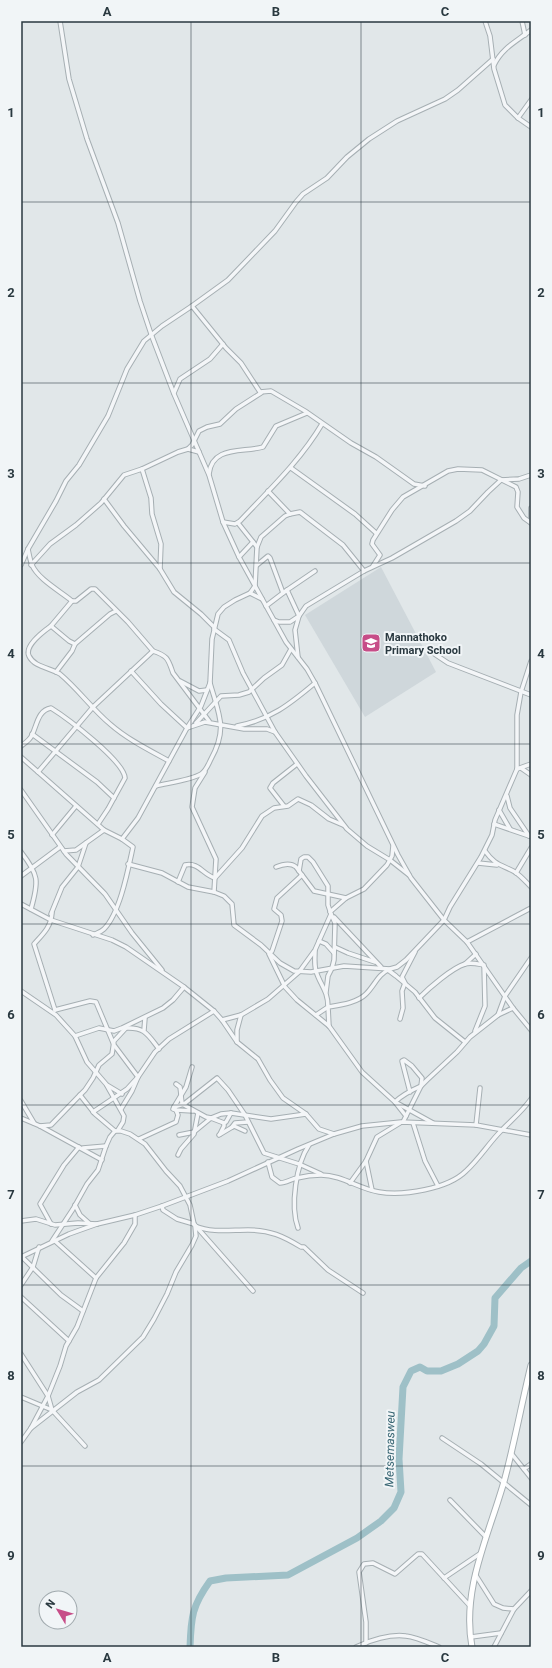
<svg xmlns="http://www.w3.org/2000/svg" width="552" height="1668" viewBox="0 0 552 1668" font-family="Roboto,sans-serif">
	<rect width="100%" height="100%" fill="#e1e7e9"/>
	<polygon fill="#cfd7db" points="381,567 436,672 365,717 305,615"/>
	<g fill="none" stroke-linecap="round" stroke-linejoin="round">
		<path stroke="#9ec0c7" stroke-width="7" d="M190,1647C191,1617 192,1606 210,1581L226,1578L288,1575L357,1538L381,1521L394,1508L401,1492L399,1459L403,1387L411,1371L420,1367L427,1371H441L458,1364L478,1351L484,1344L494,1326L495,1298L521,1268L531,1261"/>
		<defs>
			<g id="street">
				<polyline points="60,21 69,79 87,139 118,223 140,301 151,334 174,394 209,475 223,522 239,557 286,642 307,669 315,683 398,855 411,878 444,920 467,942 513,1008 531,1030"/>
				<polyline points="485,21 490,36 494,69 505,105 518,118 531,127"/>
				<polyline points="522,21 525,35"/>
				<path d="M494,65C502,48 517,41 531,30"/>
				<polyline points="518,118 531,100"/>
				<polyline points="192,306 226,348 241,363 260,392 271,391 305,411 351,443 376,457 414,484 425,486"/>
				<polyline points="174,393 180,379 210,359 223,344"/>
				<polyline points="188,449 199,452"/>
				<polyline points="291,468 355,514 376,533"/>
				<path d="M209,474C212,445 244,453 263,447L276,426L307,413"/>
				<polyline points="268,491 290,514"/>
				<polyline points="104,499 124,526 160,569"/>
				<path d="M223,522L235,524L240,521C269,490 300,461 322,424"/>
				<polyline points="238,523 257,547"/>
				<polyline points="531,523 531,508"/>
				<path d="M28,549C29,554 30,560 32,565C38,579 60,591 72,601H76L91,589H95L128,622L153,651"/>
				<polyline points="239,557 253,542"/>
				<polyline points="21,565 28,549 56,501 66,481 79,465 108,416 127,369 144,341 162,326 192,306 228,280 275,231 296,202 303,194 327,178 347,157 369,139 397,121 445,99 458,90 493,59"/>
				<polyline points="31,565 50,544 76,525 101,503 124,475 142,469"/>
				<polyline points="257,565 268,556 270,558 283,593"/>
				<polyline points="373,566 380,555 372,544 373,540 392,510 403,497 448,471 458,469 482,470 516,487 518,492 517,507 524,518 531,523"/>
				<polyline points="287,590 315,571"/>
				<polyline points="250,593 255,586 257,547 261,537 285,516 290,514 300,512 309,519 343,545 364,571"/>
				<polyline points="266,606 287,590 299,616 295,630 298,657"/>
				<path d="M116,611L110,614L75,644L69,641L51,626C44,631 24,646 29,656C34,667 51,668 60,674C78,689 92,709 110,724C127,739 149,750 169,761"/>
				<polyline points="274,620 279,622 290,622 299,616 306,606 364,571 392,558 456,521 470,511 488,492 501,480 519,479 531,475"/>
				<polyline points="51,626 72,601"/>
				<polyline points="214,627 201,614 174,592 160,569 161,544 152,514 151,498 142,469 178,452 188,449 192,445 199,431 207,427 220,424 236,409 261,393"/>
				<polyline points="214,629 229,640 243,673 275,732"/>
				<polyline points="433,653 448,663 531,695"/>
				<polyline points="131,671 161,704 187,728 205,722 244,729 267,729 275,732 306,776 347,829 367,846 390,860 409,875"/>
				<polyline points="56,672 72,651 75,644"/>
				<polyline points="180,681 199,691 207,690"/>
				<polyline points="196,723 221,696 239,695 249,692 264,678 282,665 291,649"/>
				<path d="M237,726C270,720 290,704 315,683"/>
				<polyline points="32,734 97,782 114,798"/>
				<path d="M21,746C25,743 30,740 32,735C37,725 38,710 51,708C67,718 124,761 125,778L108,809L98,824"/>
				<polyline points="21,757 104,830"/>
				<polyline points="521,768 531,775"/>
				<polyline points="517,769 531,764"/>
				<path d="M38,772L93,707L153,651C168,656 168,659 173,673L209,721"/>
				<polyline points="205,772 195,788 192,807 216,859 214,892"/>
				<path d="M156,786C168,783 191,780 201,774C206,771 208,765 211,759C228,728 219,715 210,683"/>
				<polyline points="21,790 66,854 105,894 132,933 162,970"/>
				<polyline points="507,796 510,808 529,836"/>
				<polyline points="284,806 270,788 273,783 297,764"/>
				<polyline points="499,810 510,829"/>
				<polyline points="494,824 529,836"/>
				<polyline points="52,835 76,806"/>
				<polyline points="122,839 138,818 187,728 201,706 210,683 212,639 218,614 224,607 235,600 250,593 262,599"/>
				<path d="M64,851L76,850L104,830L122,839L133,847C128,870 120,913 104,929C101,932 97,933 93,935"/>
				<path d="M485,851C495,865 500,864 515,872C521,876 526,882 531,887"/>
				<path d="M21,852C39,875 39,881 31,909"/>
				<polyline points="478,863 497,865"/>
				<polyline points="128,864 162,873 188,887 214,892 224,896 232,904 234,925 261,945 280,963 294,971 311,972 344,966 390,969 397,967 406,960 444,920 450,907 481,857 492,835 495,820 517,769 517,715 521,692 531,661"/>
				<path d="M276,867C283,864 290,862 296,867L314,891L346,898"/>
				<polyline points="516,873 531,848"/>
				<polyline points="302,875 277,898 274,909 281,915 282,921 272,951 269,954 285,987 297,1000 329,1026 362,1072 395,1102 433,1123"/>
				<polyline points="21,876 60,847"/>
				<path d="M178,882L185,865C199,862 203,875 215,878L242,848L262,816L274,808L288,806L298,799L311,805L329,819L343,825"/>
				<polyline points="21,904 51,920 112,940 126,947 184,987 214,1011 222,1020 237,1042 258,1059 270,1080 283,1098 306,1114 319,1129 334,1134"/>
				<polyline points="330,912 346,898 364,889 387,865 392,856 393,846"/>
				<path d="M52,913C51,927 43,934 34,944L55,1010"/>
				<polyline points="51,914 62,887 78,867 86,843"/>
				<polyline points="334,917 381,967"/>
				<polyline points="319,941 326,944 334,953"/>
				<polyline points="467,942 531,908"/>
				<polyline points="335,947 348,953 375,962"/>
				<path d="M315,951C315,957 314,964 316,971C320,985 328,990 328,1007L316,1015"/>
				<polyline points="465,964 476,954"/>
				<polyline points="388,970 396,976 415,992 435,1018 465,1042"/>
				<polyline points="21,991 56,1015 75,1036 87,1062 106,1084 124,1116 123,1122 118,1130"/>
				<polyline points="326,992 328,976 332,968 334,960 335,923 331,914"/>
				<path d="M419,998C429,988 452,968 465,964C471,962 478,964 484,965L485,1006L475,1031"/>
				<polyline points="55,1010 90,1001 96,1002 114,1045 138,1077 132,1091 121,1109"/>
				<polyline points="498,1015 513,1008"/>
				<polyline points="400,1019 403,1008 402,991 405,983 402,977 415,952"/>
				<polyline points="222,1020 241,1015 268,999 299,972 315,950 331,914 328,905 328,886 313,862 308,857 304,857 301,859 299,871"/>
				<path d="M329,1026L328,1007C340,1005 357,1003 366,994C375,985 378,974 390,969"/>
				<path d="M126,1028C145,1027 148,1035 159,1049"/>
				<polyline points="144,1030 145,1018"/>
				<polyline points="75,1036 99,1028 114,1031 122,1028 163,1008 173,1000 184,987"/>
				<polyline points="237,1042 237,1030 241,1015"/>
				<polyline points="176,1084 180,1087 182,1103 184,1105 206,1117 211,1118 221,1114 231,1113 271,1119 306,1114"/>
				<polyline points="107,1085 122,1094"/>
				<polyline points="80,1095 85,1090 93,1078 99,1065 112,1054 114,1041 126,1028"/>
				<polyline points="21,1101 34,1123"/>
				<polyline points="174,1107 186,1087 192,1067"/>
				<polyline points="193,1111 176,1110 173,1109 174,1107 184,1104 217,1078 228,1090 245,1115 264,1153 299,1164 321,1174"/>
				<polyline points="93,1112 127,1089 138,1077 155,1052 169,1039 214,1011"/>
				<polyline points="406,1116 421,1086 427,1080 457,1052 470,1037 498,1015 505,996 531,958"/>
				<polyline points="21,1118 40,1126 102,1160"/>
				<path d="M403,1122L406,1116L395,1102C402,1095 412,1090 421,1086L422,1078L412,1066L404,1060L402,1061L410,1092"/>
				<polyline points="413,1123 425,1161 438,1186"/>
				<polyline points="476,1125 480,1088"/>
				<polyline points="40,1126 51,1125 80,1095 95,1114 115,1131"/>
				<polyline points="232,1127 235,1123 248,1122"/>
				<polyline points="220,1134 224,1126 224,1123 226,1122 231,1113"/>
				<polyline points="179,1135 194,1132 211,1118 224,1123"/>
				<polyline points="219,1135 234,1126 245,1131"/>
				<polyline points="139,1139 176,1122 178,1115 176,1110"/>
				<polyline points="83,1148 106,1146"/>
				<polyline points="178,1155 181,1149 194,1134 198,1113"/>
				<polyline points="366,1161 372,1190"/>
				<path d="M268,1162L272,1177L280,1183C286,1183 291,1179 297,1178C305,1176 314,1175 321,1175C342,1175 359,1189 379,1192C403,1196 448,1189 466,1171C478,1160 487,1146 498,1134C509,1122 521,1113 531,1099"/>
				<polyline points="350,1183 366,1161 377,1137 400,1123"/>
				<polyline points="75,1205 80,1215 89,1223"/>
				<polyline points="162,1206 163,1210 177,1219 194,1224"/>
				<polyline points="21,1221 36,1219 55,1225 78,1223 97,1224"/>
				<polyline points="51,1224 40,1204 64,1165 79,1147"/>
				<path d="M298,1228C290,1206 296,1164 309,1145"/>
				<polyline points="52,1241 73,1209 87,1184 98,1170 106,1146 110,1137 115,1131 121,1131 130,1134 145,1144 166,1171 180,1186 190,1205 194,1224 253,1291"/>
				<polyline points="55,1241 96,1278"/>
				<polyline points="21,1256 61,1295 83,1311"/>
				<polyline points="21,1257 69,1234 97,1224 135,1215 162,1206 228,1181 298,1149 334,1134 362,1126 401,1122 476,1125 531,1135"/>
				<polyline points="21,1285 33,1267 39,1247"/>
				<polyline points="21,1297 69,1341"/>
				<polyline points="21,1354 48,1396 52,1410 85,1446"/>
				<polyline points="21,1397 52,1410"/>
				<path d="M31,1428L77,1392L99,1380L143,1337L154,1319L167,1294L176,1272L192,1245L196,1236L195,1226C212,1233 230,1230 248,1230C270,1230 283,1236 301,1247H304L328,1270L363,1293"/>
				<polyline points="442,1438 481,1464 531,1505"/>
				<polyline points="21,1442 31,1428 48,1396 60,1366 66,1346 77,1327 96,1278 124,1243 135,1224 135,1215"/>
				<polyline points="511,1453 531,1478"/>
				<polyline points="524,1469 531,1464"/>
				<polyline points="450,1500 485,1536"/>
				<polyline points="475,1574 494,1604 503,1608 514,1609"/>
				<polyline points="444,1578 481,1553"/>
				<polyline points="471,1637 501,1633"/>
				<polyline points="366,1643 366,1622 359,1572 364,1564 373,1563 395,1574 418,1554 422,1554 470,1606"/>
				<path d="M356,1647C370,1640 390,1634 406,1636C416,1637 429,1643 439,1647"/>
				<polyline points="494,1647 514,1609 531,1591"/>
			</g>
			<path id="secondary" d="M472,1647C461,1588 490,1533 505,1478C515,1440 522,1402 531,1365"/>
		</defs>
		<use href="#street" stroke="#a6afb3" stroke-width="5.5"/>
		<use href="#secondary" stroke="#a6afb3" stroke-width="7"/>
		<use href="#street" stroke="#f4f6f8" stroke-width="3.5"/>
		<use href="#secondary" stroke="#fff" stroke-width="5"/>
	</g>
	<path fill="none" stroke="#2a3940" stroke-width="1" stroke-opacity="0.55" d="M191,21V1647M361,21V1647M21,202H531M21,383H531M21,563H531M21,744H531M21,924H531M21,1105H531M21,1285H531M21,1466H531"/>
	<defs>
		<symbol id="school-square" viewBox="-11 -11 22 22"><rect x="-9" y="-9" width="18" height="18" rx="4" fill="#c74d88" stroke="#f1f5f7"/><path d="M0-5L7-2L0 1L-7-2ZM-4 1L0 2.5L4 1V4Q0 6-4 4Z" fill="#fff"/></symbol>
	</defs>
	<g fill-rule="evenodd">
		<use href="#school-square" x="360" y="632" width="22" height="22"/>
	</g>
	<g text-anchor="middle" dominant-baseline="central" stroke-width="4" stroke-linejoin="round" paint-order="stroke">
		<g font-size="11" font-weight="bold" fill="#2a3940" stroke="#f1f5f7" text-anchor="start">
			<text x="385" y="637">Mannathoko<tspan x="385" dy="13">Primary School</tspan></text>
		</g>
		<g font-size="12" font-style="italic" fill="#376572" stroke="#f1f5f7">
			<text transform="translate(390 1449) rotate(-89)">Metsemasweu</text>
		</g>
	</g>
	<rect width="552" height="1668" fill="none" stroke="#f1f5f7" stroke-width="44"/>
	<g transform="translate(58 1610) rotate(308)"><circle r="19" fill="#f1f5f7" stroke="#a1aaae"/>
	<path d="M0-3L7 15L0 10L-7 15Z" fill="#c74d88"/>
	<text y="-6" font-size="11" font-weight="bold" text-anchor="middle" fill="#2a3940">N</text>
	</g>
	<rect x="22" y="22" width="508" height="1624" fill="none" stroke="#2a3940" stroke-width="1.5"/>
	<g font-size="13" text-anchor="middle" font-weight="bold" fill="#2a3940">
		<text x="107" y="16">A</text>
		<text x="276" y="16">B</text>
		<text x="445" y="16">C</text>
		<text x="11" y="117">1</text>
		<text x="541" y="117">1</text>
		<text x="11" y="297">2</text>
		<text x="541" y="297">2</text>
		<text x="11" y="478">3</text>
		<text x="541" y="478">3</text>
		<text x="11" y="658">4</text>
		<text x="541" y="658">4</text>
		<text x="11" y="839">5</text>
		<text x="541" y="839">5</text>
		<text x="11" y="1019">6</text>
		<text x="541" y="1019">6</text>
		<text x="11" y="1199">7</text>
		<text x="541" y="1199">7</text>
		<text x="11" y="1380">8</text>
		<text x="541" y="1380">8</text>
		<text x="11" y="1560">9</text>
		<text x="541" y="1560">9</text>
		<text x="107" y="1662">A</text>
		<text x="276" y="1662">B</text>
		<text x="445" y="1662">C</text>
	</g>
</svg>
